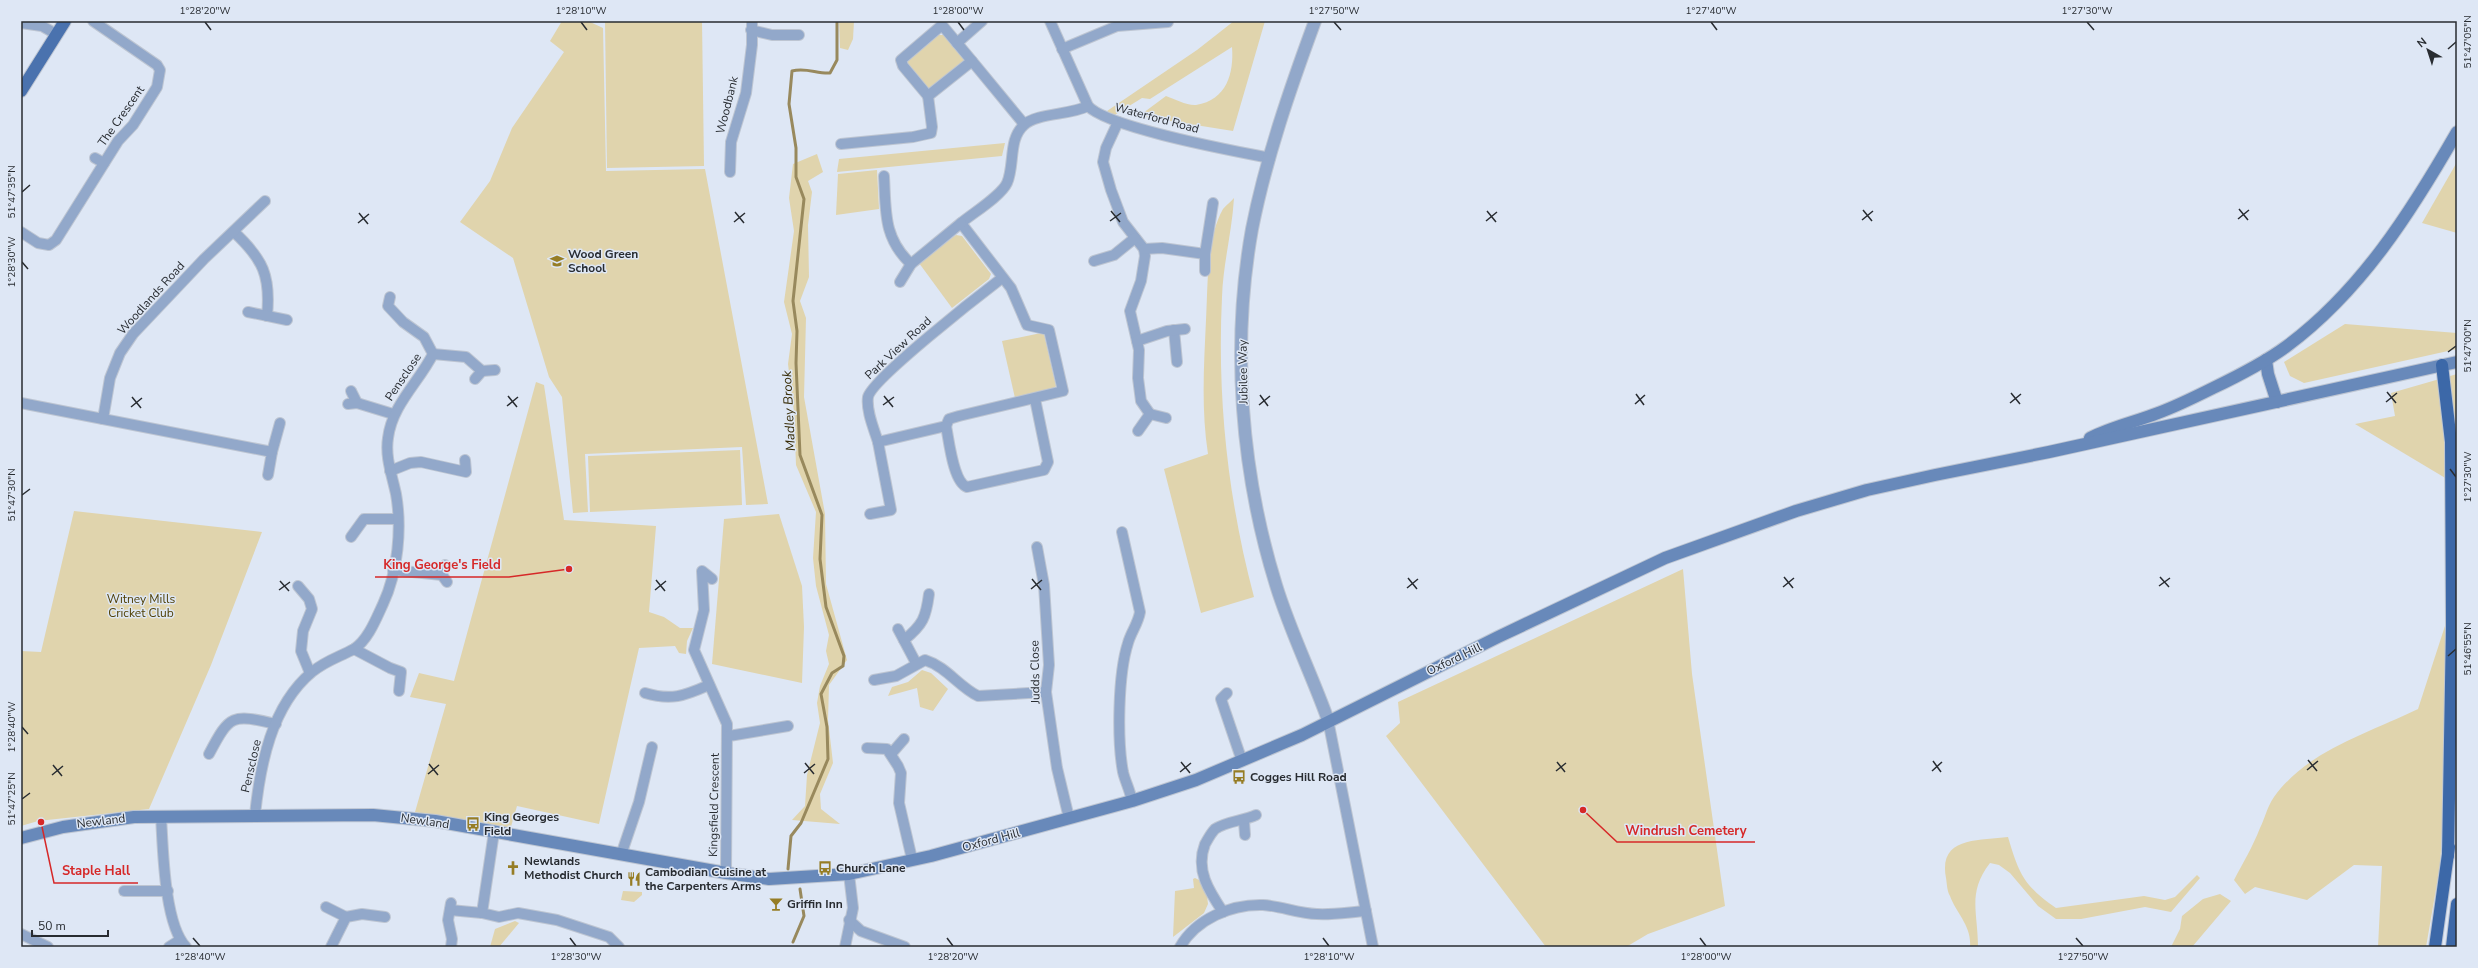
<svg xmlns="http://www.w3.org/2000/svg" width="2478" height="968" viewBox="0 0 2478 968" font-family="'Nunito Sans',sans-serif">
	<rect width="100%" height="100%" fill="#dee7f5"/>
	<g fill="#e0d4ad">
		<polygon points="562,21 588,21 603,28 606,171 705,169 768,504 746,505 742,447 585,454 588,512 573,513 562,397 549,377 513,258 460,222 490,181 512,128 564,52 550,41"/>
		<polygon points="605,21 702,21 704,166 607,168"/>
		<polygon points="839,21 854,21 853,39 848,50 840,48"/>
		<path d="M1234,21H1265L1233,131L1139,116L1166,96C1174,99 1188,106 1196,105C1227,100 1234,73 1232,47L1150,99L1142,98L1113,116L1107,111L1197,50Z"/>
		<path d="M938,35H944L965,60L929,89C920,86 908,70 906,60Z"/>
		<polygon points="1005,143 1002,156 837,172 839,159"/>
		<polygon points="817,154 823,172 808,181 812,192 808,225 809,277 800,301 806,318 804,397 825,514 826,584 847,660 829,685 828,720 833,763 820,794 821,809 840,824 792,820 805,806 807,775 820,723 817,703 820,686 829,664 826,651 829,635 816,586 813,558 816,512 796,465 794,412 788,364 792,334 784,302 794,231 789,198 793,164"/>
		<polygon points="2457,162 2457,233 2422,223"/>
		<polygon points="877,170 879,209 836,215 838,174"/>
		<path d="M1234,198C1232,232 1223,264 1222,297C1217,399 1228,499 1254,597L1201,613L1164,469L1208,454C1201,409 1204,365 1206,320C1208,287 1206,239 1223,209C1226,205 1231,202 1234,198Z"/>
		<polygon points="956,235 962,236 991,274 989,279 952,308 919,263"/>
		<polygon points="2345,324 2457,333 2457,349 2304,383 2290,376 2284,362"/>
		<polygon points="1041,333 1044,334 1056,386 1054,388 1015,398 1002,341"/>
		<polygon points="2457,374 2457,485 2355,424 2395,416 2391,393"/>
		<polygon points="536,382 544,385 564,520 656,526 649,612 664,617 680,628 693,628 687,641 686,654 679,653 675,646 639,648 599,824 517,806 510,830 415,812 446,704 410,697 419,673 454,681"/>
		<polygon points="740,450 742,505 590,512 588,456"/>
		<polygon points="74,511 262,532 211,665 149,809 38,821 21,826 21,651 41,652"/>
		<polygon points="779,514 802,586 804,627 802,683 712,664 724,519"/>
		<polygon points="1683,569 1692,674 1725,906 1648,934 1626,947 1546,947 1386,736 1400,723 1398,702"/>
		<path d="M2457,589L2440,866L2426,947H2378L2382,866L2354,865L2307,900L2255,887L2245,894L2234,880C2243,863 2253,846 2260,828C2265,818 2267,807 2274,797C2308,750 2367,734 2418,709Z"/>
		<polygon points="922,670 931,673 948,689 933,711 920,707 917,688 888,696 892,687 908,682"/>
		<path d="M2008,837C2019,874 2024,886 2056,908L2144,896L2165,900L2175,897L2197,875L2200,878L2171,912L2145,907L2081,919H2056L2038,906L2010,873L1999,865L1990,863C1967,893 1978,912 1978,947H1970C1972,926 1956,913 1950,896C1947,891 1947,884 1946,878C1938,836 1979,841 2008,837Z"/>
		<polygon points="1195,878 1199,880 1207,896 1208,904 1204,913 1173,937 1175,891 1194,888 1193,879"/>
		<polygon points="623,891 642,892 642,895 634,902 621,900"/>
		<polygon points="2220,894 2231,901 2192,947 2171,947 2180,929 2182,916 2203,899"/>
		<polygon points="515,921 519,923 499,947 490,947 495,929"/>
	</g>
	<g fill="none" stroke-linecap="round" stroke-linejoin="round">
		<g stroke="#98895d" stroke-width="3">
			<path d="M788,869L791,836L801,823L828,759L827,727L821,694L832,673L843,666L844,656L826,607L820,559L822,515L800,455L796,363L797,331L793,301L804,199L796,177V148L789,104L792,71C806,67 817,74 830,73L837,60V21"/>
			<polyline points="793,942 804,916 800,889"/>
		</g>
		<defs>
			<g id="minor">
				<polyline points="1050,21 1088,106"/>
				<polyline points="21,23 42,26 56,34"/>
				<polyline points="751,30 772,35 799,35"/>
				<polyline points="957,43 982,21"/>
				<polyline points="1062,49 1117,26 1168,22"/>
				<polyline points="928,96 903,66 901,60 942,25 972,61"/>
				<polyline points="1118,122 1106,148 1103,162 1111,190 1123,222 1144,249 1145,256 1141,281 1130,311 1139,350 1138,378 1141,401 1150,414 1138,431"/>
				<polyline points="841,144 913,137 931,133 932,127 928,96 972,61 1024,124"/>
				<polyline points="95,158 104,163"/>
				<polyline points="730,172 731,142 746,93 752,45 752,21"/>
				<path d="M884,176C886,211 883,238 911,264"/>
				<polyline points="21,232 38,243 49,245 56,240 118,141 133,125 157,87 160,70 157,65 93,21"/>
				<path d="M234,232C263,259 271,276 267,316"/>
				<polyline points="1144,249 1162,248 1205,254"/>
				<polyline points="1094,261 1114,255 1135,238"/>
				<polyline points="1205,271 1205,254 1213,203"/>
				<path d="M1002,278C981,294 872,379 868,397C866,411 874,429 878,442L946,426L949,419L959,416L1063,391L1049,330L1027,325L1011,288L961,223C973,213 1001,196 1007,183C1015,165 1008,139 1024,125C1036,113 1071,115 1088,106C1108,128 1235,151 1270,158"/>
				<polyline points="900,282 911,264 961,223"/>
				<polyline points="248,312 287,320"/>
				<polyline points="1174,330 1177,362"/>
				<polyline points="1137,341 1167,331 1185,329"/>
				<polyline points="433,354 466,357 482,371 475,379"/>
				<polyline points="482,371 495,370"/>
				<polyline points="351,391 357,403"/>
				<polyline points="21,403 272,452 268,475"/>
				<polyline points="348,404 357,403 393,414"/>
				<polyline points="1150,414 1166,418"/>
				<polyline points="103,419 110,378 120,353 133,334 204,259 265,201"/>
				<path d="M946,426C949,440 953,482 967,487L1044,470L1048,462L1035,399"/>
				<polyline points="272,452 280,423"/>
				<polyline points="390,471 410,463 421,462 466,472 465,460"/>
				<polyline points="870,514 891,510 878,442"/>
				<path d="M1122,532L1140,612C1138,624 1131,632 1128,643C1118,674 1117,740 1123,772C1125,781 1130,790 1132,801"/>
				<polyline points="351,537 364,519 397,519"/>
				<polyline points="1037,547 1044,585 1049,665 1046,692 1057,768 1069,818"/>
				<polyline points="393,570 442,575 447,582"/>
				<polyline points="442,575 445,565"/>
				<polyline points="712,579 702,571 704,610 694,650 727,724 726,873"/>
				<polyline points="298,586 309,599 312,609 303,631 301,651 310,673"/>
				<polyline points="898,629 916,663"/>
				<path d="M904,640C923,625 926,617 929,594"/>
				<polyline points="354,649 390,668 401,672 399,691"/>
				<path d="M874,680L896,676L925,660C947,667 958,686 978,696L1046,692"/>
				<path d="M645,693C671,701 684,696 709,685"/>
				<polyline points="1227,693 1221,699 1242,761"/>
				<polyline points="1328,720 1373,947"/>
				<polyline points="729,736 788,726"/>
				<polyline points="867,748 887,749 898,766 901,773 899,803 912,859"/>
				<path d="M209,754C230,714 232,714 276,724"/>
				<polyline points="891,754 904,739"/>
				<path d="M255,815C260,766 271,706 312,672C325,661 339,657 354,649C368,640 376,619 383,604C398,572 402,528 396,494C392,475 385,457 388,438C392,405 419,382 433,354L424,337L403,322L388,306L390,297"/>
				<path d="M161,816C163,848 164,924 186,947"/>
				<polyline points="1244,821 1245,835"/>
				<polyline points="494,832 482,913 499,917 518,913 557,920 609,937 619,947"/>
				<polyline points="621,855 639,802 652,747"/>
				<polyline points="124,891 168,891"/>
				<polyline points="326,907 346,917"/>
				<polyline points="450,910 482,913"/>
				<path d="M1223,912C1209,891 1195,870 1205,844C1208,839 1211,833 1215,829C1227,821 1243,821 1256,815"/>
				<polyline points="849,920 861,931 905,947"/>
				<polyline points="21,934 48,947"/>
				<polyline points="169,947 180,940"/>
				<polyline points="331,947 346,917 362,914 385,917"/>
				<polyline points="451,947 452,939 448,920 451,903"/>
				<polyline points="845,947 853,908 849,874"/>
				<path d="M1180,947C1196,919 1231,904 1263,905C1281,906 1299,914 1317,914C1333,915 1350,912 1366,911"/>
			</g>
			<path id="tertiary" d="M1315,21C1290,89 1266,158 1252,229C1231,346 1241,472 1276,585C1290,631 1312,675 1328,720"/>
			<g id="secondary">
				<polyline points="2266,360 2268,374 2277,402"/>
				<path d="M2090,438C2111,427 2135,422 2158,413C2177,406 2195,397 2213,388C2238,376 2264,363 2287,346C2361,291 2411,212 2457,132"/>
				<polyline points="21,838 63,827 134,817 373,815 435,821 726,873 769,879 849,874 931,856 1132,801 1196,780 1302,735 1498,637 1665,558 1796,511 1867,490 1935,475 2049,452 2457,362"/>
			</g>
			<polyline id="primary" points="21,91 65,21"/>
			<g id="trunk">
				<polyline points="2442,365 2451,442 2452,626 2448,856"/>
				<polyline points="2435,947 2449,847"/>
				<polyline points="2452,947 2457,904"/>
			</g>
		</defs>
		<use href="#minor" stroke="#bdc5d2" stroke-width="12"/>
		<use href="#tertiary" stroke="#bdc5d2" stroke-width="14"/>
		<use href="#secondary" stroke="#bdc5d2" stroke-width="14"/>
		<use href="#primary" stroke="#bdc5d2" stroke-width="14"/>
		<use href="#trunk" stroke="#bdc5d2" stroke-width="14"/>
		<use href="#minor" stroke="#92a8ca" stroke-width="10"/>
		<use href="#tertiary" stroke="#92a8ca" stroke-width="12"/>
		<use href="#secondary" stroke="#6889ba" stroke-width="12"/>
		<use href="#primary" stroke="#4a72ae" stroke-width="12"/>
		<use href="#trunk" stroke="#3c68a8" stroke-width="12"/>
	</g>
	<path fill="none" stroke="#282c31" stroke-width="1.5" d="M205,22L211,30M581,22L587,30M958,22L964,30M1334,22L1341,30M1711,22L1717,30M2087,22L2094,30M2448,49L2456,42M22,192L30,185M2239,209L2248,220M1863,210L1872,221M1111,211L1120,222M1487,211L1496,222M735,212L744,223M359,213L368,224M2238,219L2249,210M1862,220L1873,211M1110,221L1121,213M1486,221L1497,212M734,222L745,213M358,223L369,214M22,262L28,269M2448,352L2456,346M2387,392L2396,403M2011,393L2020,404M1636,394L1644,405M1260,395L1268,406M508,396L517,407M884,396L893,407M132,397L141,408M2386,402L2397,393M2010,403L2021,394M1635,404L1645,395M883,405L894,397M1259,405L1270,396M507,406L518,397M131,407L142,398M2450,469L2456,477M22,495L30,489M1784,577L1793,588M2160,577L2169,587M1408,578L1417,589M1032,579L1041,590M656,580L665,591M280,581L289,591M2159,586L2170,578M1783,587L1794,578M1407,588L1418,579M1031,589L1042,580M279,590L290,582M655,590L666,581M2448,656L2456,649M22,727L28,734M2308,760L2317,771M1933,761L1941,772M1181,762L1190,773M1557,762L1565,772M805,763L814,774M429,764L438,775M53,765L62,776M2307,770L2318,761M1556,771L1566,763M1932,771L1942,762M1180,772L1191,763M804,773L815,764M428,774L439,765M52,775L63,766M22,799L30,793M193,938L200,946M570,938L576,946M947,938L953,946M1323,938L1329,946M1700,938L1706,946M2076,938L2083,946"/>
	<defs>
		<symbol id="school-bare" viewBox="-9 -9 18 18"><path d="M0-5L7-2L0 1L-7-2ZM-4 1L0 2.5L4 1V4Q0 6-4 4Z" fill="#967d25" stroke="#dee7f5" stroke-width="2.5" paint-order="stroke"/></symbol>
		<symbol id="bus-bare" viewBox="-9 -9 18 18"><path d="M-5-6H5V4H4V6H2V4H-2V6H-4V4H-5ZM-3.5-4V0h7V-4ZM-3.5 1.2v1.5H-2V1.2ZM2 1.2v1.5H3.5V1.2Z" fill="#967d25" stroke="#dee7f5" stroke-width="2.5" paint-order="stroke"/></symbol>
		<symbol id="church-bare" viewBox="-9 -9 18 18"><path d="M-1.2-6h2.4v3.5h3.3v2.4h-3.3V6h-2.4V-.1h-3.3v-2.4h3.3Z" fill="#967d25" stroke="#dee7f5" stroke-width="2.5" paint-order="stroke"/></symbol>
		<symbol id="restaurant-bare" viewBox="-9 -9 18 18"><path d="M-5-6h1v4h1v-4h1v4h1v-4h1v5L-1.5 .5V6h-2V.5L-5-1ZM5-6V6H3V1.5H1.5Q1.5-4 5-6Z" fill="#967d25" stroke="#dee7f5" stroke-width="2.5" paint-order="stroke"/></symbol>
		<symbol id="bar-bare" viewBox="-9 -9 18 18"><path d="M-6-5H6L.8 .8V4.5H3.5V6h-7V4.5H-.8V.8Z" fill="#967d25" stroke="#dee7f5" stroke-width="2.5" paint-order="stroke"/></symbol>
	</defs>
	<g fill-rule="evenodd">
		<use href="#school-bare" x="547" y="251" width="20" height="20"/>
		<use href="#bus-bare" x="1229" y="767" width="20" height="20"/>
		<use href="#bus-bare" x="463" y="814" width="20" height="20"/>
		<use href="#church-bare" x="503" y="858" width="20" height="20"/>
		<use href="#bus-bare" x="815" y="858" width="20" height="20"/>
		<use href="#restaurant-bare" x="624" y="869" width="20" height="20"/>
		<use href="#bar-bare" x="766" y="894" width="20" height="20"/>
	</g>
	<g text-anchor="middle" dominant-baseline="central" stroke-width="3" stroke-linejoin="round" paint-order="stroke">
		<g font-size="12" fill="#282c31" stroke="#dee7f5">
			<text transform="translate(727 105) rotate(-76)">Woodbank</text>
			<text transform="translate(121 116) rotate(-55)">The Crescent</text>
			<text transform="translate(1157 118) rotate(15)">Waterford Road</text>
			<text transform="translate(151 298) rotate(-48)">Woodlands Road</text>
			<text transform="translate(898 348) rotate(-43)">Park View Road</text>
			<text transform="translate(1243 372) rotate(-91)">Jubilee Way</text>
			<text transform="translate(403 377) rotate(-56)">Pensclose</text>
			<text transform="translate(1454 659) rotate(-26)">Oxford Hill</text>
			<text transform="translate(1035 672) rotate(-91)">Judds Close</text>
			<text transform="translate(251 766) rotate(-77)">Pensclose</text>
			<text transform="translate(714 805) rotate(-89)">Kingsfield Crescent</text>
			<text transform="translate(101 821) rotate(-7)">Newland</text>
			<text transform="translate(425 821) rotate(8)">Newland</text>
			<text transform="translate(991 840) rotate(-15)">Oxford Hill</text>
		</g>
		<g font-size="12" font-weight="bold" fill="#282c31" stroke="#dee7f5" text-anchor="start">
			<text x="568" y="254">Wood Green<tspan x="568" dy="14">School</tspan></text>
			<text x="1250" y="777">Cogges Hill Road</text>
			<text x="484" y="817">King Georges<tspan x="484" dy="14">Field</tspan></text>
			<text x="524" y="861">Newlands<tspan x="524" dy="14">Methodist Church</tspan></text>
			<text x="836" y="868">Church Lane</text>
			<text x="645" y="872">Cambodian Cuisine at<tspan x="645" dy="14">the Carpenters Arms</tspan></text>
			<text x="787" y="904">Griffin Inn</text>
		</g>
		<g font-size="12" fill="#514106" stroke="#dee7f5">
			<text x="141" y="599">Witney Mills<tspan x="141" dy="14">Cricket Club</tspan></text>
		</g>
		<g font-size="13" font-style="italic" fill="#362a04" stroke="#dee7f5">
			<text transform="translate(789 411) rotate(-93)">Madley Brook</text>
		</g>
	</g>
	<path fill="none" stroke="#d62828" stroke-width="1.5" d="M569 569L509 577H375M1583 810L1617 842H1755M41 822L54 883H138"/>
	<g fill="#d62828" stroke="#dee7f5" stroke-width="1.5">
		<circle cx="569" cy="569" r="4"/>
		<circle cx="1583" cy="810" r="4"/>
		<circle cx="41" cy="822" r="4"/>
	</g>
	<g font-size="13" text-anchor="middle" font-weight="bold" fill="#d62828" stroke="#dee7f5" stroke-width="3" stroke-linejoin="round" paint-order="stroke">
		<text x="442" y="569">King George's Field</text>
		<text x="1686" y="835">Windrush Cemetery</text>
		<text x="96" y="875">Staple Hall</text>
	</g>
	<rect width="2478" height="968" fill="none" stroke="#dee7f5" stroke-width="44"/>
	<g transform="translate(2428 50) rotate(321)" stroke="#dee7f5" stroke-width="3" paint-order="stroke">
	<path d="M0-3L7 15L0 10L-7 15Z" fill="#282c31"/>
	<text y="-6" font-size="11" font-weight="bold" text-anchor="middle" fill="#282c31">N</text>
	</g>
	<path d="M32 930v6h76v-6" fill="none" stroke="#282c31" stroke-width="2"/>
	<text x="38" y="930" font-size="12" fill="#282c31" stroke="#dee7f5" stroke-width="3" paint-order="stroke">50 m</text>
	<rect x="22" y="22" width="2434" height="924" fill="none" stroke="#282c31" stroke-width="1.5"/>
	<g font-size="10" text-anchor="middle" fill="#282c31">
		<text x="205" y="14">1°28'20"W</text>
		<text x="581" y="14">1°28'10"W</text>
		<text x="958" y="14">1°28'00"W</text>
		<text x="1334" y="14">1°27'50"W</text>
		<text x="1711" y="14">1°27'40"W</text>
		<text x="2087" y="14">1°27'30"W</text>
		<text transform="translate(2467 42) rotate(-90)" y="4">51°47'05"N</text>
		<text transform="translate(11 192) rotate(-90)" y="4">51°47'35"N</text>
		<text transform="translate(11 262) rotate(-90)" y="4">1°28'30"W</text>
		<text transform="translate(2467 346) rotate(-90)" y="4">51°47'00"N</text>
		<text transform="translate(2467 477) rotate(-90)" y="4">1°27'30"W</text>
		<text transform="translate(11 495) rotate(-90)" y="4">51°47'30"N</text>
		<text transform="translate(2467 649) rotate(-90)" y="4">51°46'55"N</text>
		<text transform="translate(11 727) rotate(-90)" y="4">1°28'40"W</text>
		<text transform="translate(11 799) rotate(-90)" y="4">51°47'25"N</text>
		<text x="200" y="960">1°28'40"W</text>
		<text x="576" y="960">1°28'30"W</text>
		<text x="953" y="960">1°28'20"W</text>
		<text x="1329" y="960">1°28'10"W</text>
		<text x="1706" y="960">1°28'00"W</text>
		<text x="2083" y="960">1°27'50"W</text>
	</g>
</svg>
